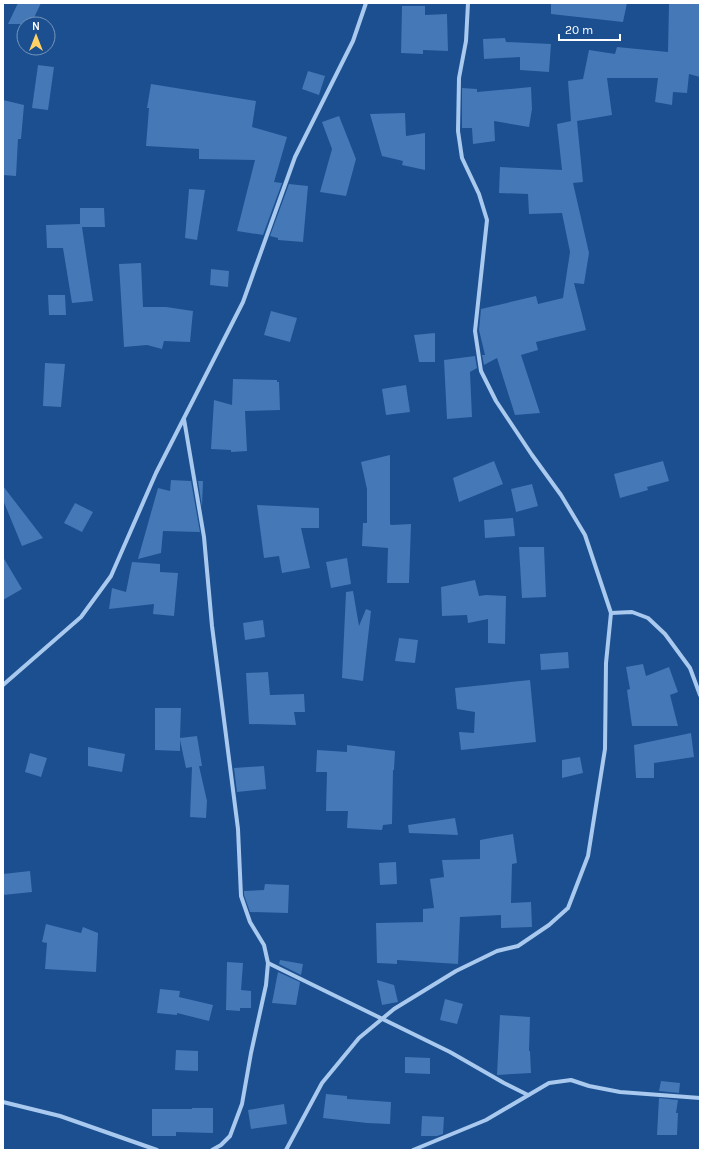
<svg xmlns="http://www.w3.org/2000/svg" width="703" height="1153" viewBox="0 0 703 1153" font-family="Karla,sans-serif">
	<rect width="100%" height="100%" fill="#1b4f8f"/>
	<g fill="#4478b7">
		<polygon points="18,3 41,3 31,24 8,24"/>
		<polygon points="551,3 627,3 623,22 551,14"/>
		<polygon points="669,3 700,3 700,77 689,74 687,93 673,92 672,105 655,102 658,78 607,78 612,115 577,121 583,182 573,183 589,253 584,284 574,283 586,330 536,342 538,350 521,355 540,413 515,415 497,358 484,365 482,355 485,355 479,330 481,309 536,296 538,304 563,298 570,252 562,213 529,214 528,194 499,193 500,167 562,170 557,124 571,121 568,81 583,79 589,50 615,54 617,47 668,52"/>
		<polygon points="402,6 425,6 425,15 447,14 448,51 423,50 423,54 401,53"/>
		<polygon points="505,38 506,42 551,44 549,72 520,70 520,57 484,59 483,39"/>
		<polygon points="38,65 54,67 48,110 32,108"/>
		<polygon points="308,71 325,76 319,95 302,89"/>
		<polygon points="151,84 256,101 252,127 287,137 274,182 282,183 263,235 237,231 255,160 199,159 199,149 146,146 149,108 147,108"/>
		<polygon points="531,87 532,109 529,127 494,121 495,141 473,144 472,128 462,128 462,88 477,89 477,92"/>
		<polygon points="3,100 24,105 21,139 18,139 16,176 3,175"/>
		<polygon points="405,113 406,136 425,133 425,170 402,165 403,161 382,156 370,114"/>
		<polygon points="339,116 356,159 346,196 320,192 332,149 322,122"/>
		<polygon points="289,184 308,186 303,242 278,240 278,238 270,236"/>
		<polygon points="189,189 205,190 197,240 185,238"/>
		<polygon points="80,208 104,208 105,227 82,227 93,301 72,303 63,248 47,248 46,225 80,224"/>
		<polygon points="141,263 143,307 166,307 193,311 190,342 164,341 162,349 147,345 124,347 119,264"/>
		<polygon points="211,269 229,271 228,287 210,285"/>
		<polygon points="48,295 65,295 66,315 49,315"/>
		<polygon points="271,311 297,318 290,342 264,335"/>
		<polygon points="435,333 435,362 419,362 414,335"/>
		<polygon points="475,356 477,368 470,372 472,417 447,419 444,360"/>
		<polygon points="45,363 65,364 61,407 43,406"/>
		<polygon points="233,379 277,380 277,382 279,382 280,410 245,411 247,451 231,452 231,450 211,449 214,400 232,405"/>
		<polygon points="406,385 410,412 386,415 382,389"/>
		<polygon points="390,455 390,524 391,525 411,524 409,583 387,583 388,548 362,546 363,523 367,523 367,489 361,462"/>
		<polygon points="494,461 503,484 459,502 453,478"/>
		<polygon points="663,461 669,481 647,487 648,490 620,498 614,474"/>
		<polygon points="171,480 191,481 200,532 163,531 161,553 138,559 158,488 170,491"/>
		<polygon points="198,481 203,481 202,507"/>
		<polygon points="532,484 538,506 516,512 511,489"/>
		<polygon points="3,486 43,538 22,546 3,500"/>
		<polygon points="75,503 93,512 82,532 64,523"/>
		<polygon points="257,505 319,508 319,528 301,528 310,568 282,573 279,556 264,558"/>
		<polygon points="513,518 515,536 485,538 484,520"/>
		<polygon points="519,547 544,547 546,597 522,598"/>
		<polygon points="3,557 22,589 3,600"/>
		<polygon points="347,558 351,584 331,588 326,562"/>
		<polygon points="132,562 160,564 160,572 178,573 174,616 153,614 154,604 109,609 112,588 126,592"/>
		<polygon points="475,580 479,596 486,595 506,596 505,644 488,643 488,619 468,623 467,615 442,616 441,587"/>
		<polygon points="353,591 359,626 366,609 371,611 363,681 342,678 346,592"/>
		<polygon points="263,620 265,637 245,640 243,623"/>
		<polygon points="399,638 418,640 415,663 395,661"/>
		<polygon points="568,652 569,668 541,670 540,654"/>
		<polygon points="643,664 646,676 669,667 678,692 670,695 678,726 632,726 627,690 630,689 626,667"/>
		<polygon points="268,672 270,695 304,694 305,712 294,712 296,725 249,724 246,673"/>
		<polygon points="530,680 536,742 461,750 459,732 474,733 475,712 457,709 455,688"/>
		<polygon points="155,708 181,708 180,738 197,736 202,766 199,766 207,801 206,818 190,817 192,767 186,768 180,740 180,751 155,750"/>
		<polygon points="691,733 694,757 654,763 654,778 636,778 634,745"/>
		<polygon points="347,745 395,751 394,770 393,770 392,824 383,825 382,830 347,828 348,811 326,811 327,772 316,772 317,750 347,752"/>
		<polygon points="88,747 125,754 122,772 88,766"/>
		<polygon points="30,753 47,758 41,777 25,772"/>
		<polygon points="580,757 583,773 562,778 562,760"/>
		<polygon points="264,766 266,789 237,792 234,768"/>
		<polygon points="455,818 458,835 409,833 408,825"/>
		<polygon points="513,834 517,863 512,864 511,903 531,902 532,927 501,928 501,915 460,917 458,964 397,960 397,964 377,963 376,923 423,922 423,909 434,908 430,879 444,877 442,860 480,859 480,840"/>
		<polygon points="396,862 397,884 380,885 379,863"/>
		<polygon points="30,871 32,892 3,895 3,874"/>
		<polygon points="265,884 289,885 288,913 250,912 244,895 244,891 264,890"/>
		<polygon points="46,924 81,933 83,927 98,933 96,972 45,969 47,943 42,942"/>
		<polygon points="280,960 303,964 301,975 279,964"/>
		<polygon points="227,962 243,963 241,990 251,991 251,1008 240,1008 240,1011 226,1010"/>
		<polygon points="278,972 300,982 296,1005 272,1003"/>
		<polygon points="377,980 394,985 398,1002 382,1005"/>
		<polygon points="160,989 180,991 179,997 213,1005 209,1021 177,1013 177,1015 157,1013"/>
		<polygon points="445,999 463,1004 457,1024 440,1020"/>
		<polygon points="500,1015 530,1017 529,1051 530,1051 531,1073 497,1075"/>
		<polygon points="176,1050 198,1051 198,1071 175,1070"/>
		<polygon points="405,1057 430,1058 430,1074 405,1073"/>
		<polygon points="661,1081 680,1083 679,1093 659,1091"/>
		<polygon points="326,1094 347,1096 347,1099 391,1102 390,1124 367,1123 323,1118"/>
		<polygon points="659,1098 678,1100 676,1113 678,1113 677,1135 657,1135"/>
		<polygon points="284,1104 287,1124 251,1129 248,1110"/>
		<polygon points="192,1108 213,1108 213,1133 176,1132 176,1136 152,1136 152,1109 192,1109"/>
		<polygon points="422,1116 444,1117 443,1134 437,1136 421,1136"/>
	</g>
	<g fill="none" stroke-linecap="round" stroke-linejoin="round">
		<g stroke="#a9c9ee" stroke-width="4">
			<polyline points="184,419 204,537 212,626 238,829 241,896 250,922 264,945 268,963 266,985 251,1053 242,1104 230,1136 221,1145 212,1150"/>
			<polyline points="611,613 632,612 648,618 665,634 690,668 700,695"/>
			<polyline points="3,685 81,617 111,576 156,473 243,302 295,157 353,41 366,3"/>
			<polyline points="268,963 450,1052 504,1083 528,1095"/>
			<polyline points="3,1102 60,1116 157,1150"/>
			<polyline points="286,1150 322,1083 359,1038 394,1009 456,971 497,951 518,946 549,925 568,908 588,856 605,749 606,663 611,613 585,535 561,495 532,455 496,401 481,371 475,331 487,220 479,194 462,158 458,131 459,78 466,41 468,3"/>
			<polyline points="413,1150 486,1120 549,1083 571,1080 589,1086 620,1092 700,1098"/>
		</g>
	</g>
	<rect width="703" height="1153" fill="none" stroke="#ffffff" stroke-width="8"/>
	<g transform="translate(36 36)"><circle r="19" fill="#1b4f8f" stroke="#7695bc"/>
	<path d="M0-3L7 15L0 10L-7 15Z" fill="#ffd166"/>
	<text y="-6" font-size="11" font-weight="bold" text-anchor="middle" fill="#ffffff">N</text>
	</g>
	<path d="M559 34v6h61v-6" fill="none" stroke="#ffffff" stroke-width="2"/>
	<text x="565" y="34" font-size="12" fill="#ffffff" stroke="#1b4f8f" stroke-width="3" paint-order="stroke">20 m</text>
</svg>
